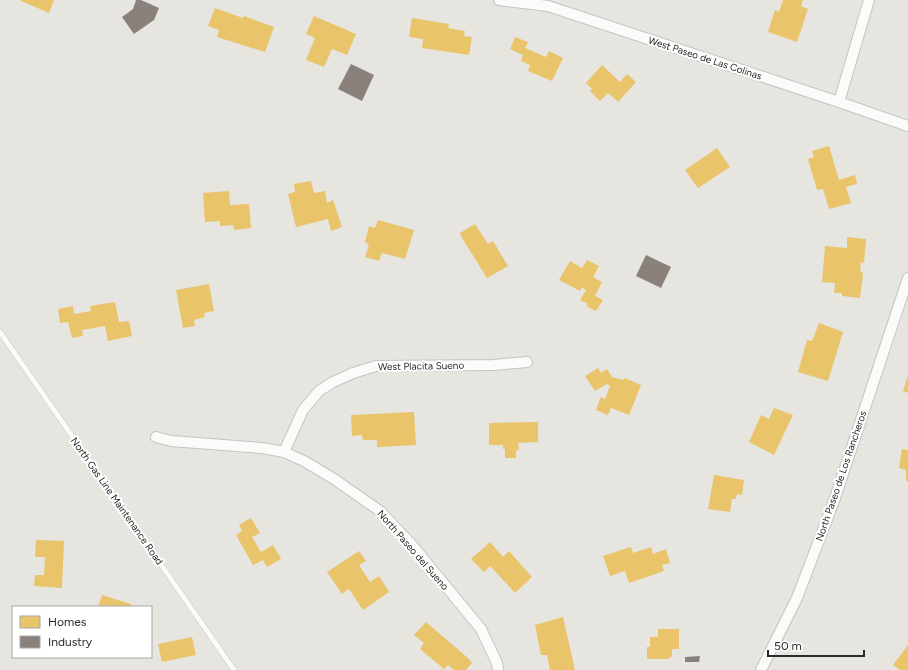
<svg xmlns="http://www.w3.org/2000/svg" width="908" height="670" viewBox="0 0 908 670" font-family="Figtree,sans-serif">
	<rect width="100%" height="100%" fill="#e6e5e0"/>
	<g fill="#e9c46a">
		<polygon points="19,0 54,0 49,13"/>
		<polygon points="783,0 803,0 801,6 808,9 797,42 768,32 775,10 779,12"/>
		<polygon points="215,8 243,18 244,16 274,27 265,52 217,37 219,30 208,26"/>
		<polygon points="314,16 356,34 347,55 332,49 324,67 306,60 315,38 306,34"/>
		<polygon points="412,18 449,24 448,28 465,31 464,36 472,37 469,55 422,48 423,39 409,37"/>
		<polygon points="515,37 528,42 525,48 546,57 549,51 563,58 552,81 528,71 530,65 521,61 523,55 510,49"/>
		<polygon points="602,65 620,82 627,74 636,82 618,102 608,93 600,101 590,91 592,89 586,83"/>
		<polygon points="829,146 839,180 855,175 857,184 846,187 851,203 829,209 823,189 817,190 808,159 814,157 812,151"/>
		<polygon points="717,148 730,167 698,188 685,170"/>
		<polygon points="311,181 314,193 325,191 327,203 333,200 342,227 331,231 328,219 296,227 288,194 295,192 294,184"/>
		<polygon points="229,191 230,205 249,204 251,228 234,230 233,225 220,226 220,221 205,222 203,193"/>
		<polygon points="378,220 414,230 405,259 382,253 379,261 365,257 369,245 365,242 369,226 375,228"/>
		<polygon points="475,224 488,244 493,241 508,266 487,278 462,238 460,233"/>
		<polygon points="847,237 866,239 864,263 861,262 860,271 863,273 860,298 842,296 842,293 834,293 835,283 822,282 825,246 847,248"/>
		<polygon points="587,260 599,266 593,277 602,282 595,296 603,300 596,311 586,306 588,304 580,300 586,290 582,287 580,291 559,280 570,261 582,268"/>
		<polygon points="209,284 214,311 204,313 205,317 194,320 195,326 183,328 176,290"/>
		<polygon points="115,302 119,322 129,321 132,336 108,341 105,326 82,330 83,336 72,338 68,322 60,323 58,309 73,306 74,314 91,311 90,306"/>
		<polygon points="819,323 843,332 828,381 798,372 807,340 812,341"/>
		<polygon points="598,368 601,373 607,369 612,377 623,380 625,378 641,385 629,415 611,408 608,415 596,410 601,397 605,399 610,386 607,384 595,391 585,376"/>
		<polygon points="908,375 908,393 903,391"/>
		<polygon points="774,408 793,415 774,455 749,442 761,415 769,419"/>
		<polygon points="414,412 416,445 377,447 377,440 363,440 362,435 352,436 351,415"/>
		<polygon points="538,422 538,442 518,443 519,449 516,451 516,458 505,458 505,449 503,449 503,445 489,445 489,423"/>
		<polygon points="902,449 908,450 908,481 906,481 906,470 899,468"/>
		<polygon points="714,475 744,480 742,495 737,494 736,499 732,499 730,512 708,509"/>
		<polygon points="251,518 260,533 252,537 261,552 273,545 281,559 267,567 263,560 253,565 236,535 242,531 239,525"/>
		<polygon points="36,540 64,541 62,588 34,586 35,575 44,575 45,557 35,557"/>
		<polygon points="490,542 503,557 509,551 532,577 515,593 490,566 484,572 471,559"/>
		<polygon points="631,547 633,553 651,547 653,554 666,549 670,563 662,565 664,571 629,583 625,571 610,576 603,556"/>
		<polygon points="359,551 366,561 359,565 370,582 379,576 389,592 363,610 349,589 342,594 327,572"/>
		<polygon points="102,595 131,604 131,607 98,607"/>
		<polygon points="563,617 575,670 550,670 547,655 541,655 535,625"/>
		<polygon points="426,622 469,659 472,663 466,670 454,670 448,665 444,669 420,649 424,643 414,635"/>
		<polygon points="658,629 679,629 679,649 672,649 672,656 668,659 647,659 647,647 650,647 650,637 658,637"/>
		<polygon points="192,637 196,655 162,662 158,644"/>
		<polygon points="908,645 908,670 900,670 893,665"/>
	</g>
	<g fill="#8a817c">
		<polygon points="136,0 141,0 159,8 154,20 134,34 122,17 133,9"/>
		<polygon points="351,64 374,75 362,101 338,89"/>
		<polygon points="646,255 671,267 661,288 636,276"/>
		<polygon points="700,656 699,662 685,662 685,657"/>
	</g>
	<g fill="none" stroke-linecap="round" stroke-linejoin="round">
		<defs>
			<polyline id="service" points="0,332 234,670"/>
			<g id="minor">
				<polyline points="499,0 548,6 839,102 908,126"/>
				<polyline points="839,102 869,0"/>
				<polyline points="156,437 171,441 262,448 284,452 304,461 334,479 380,511 412,545 481,629 497,663 498,670"/>
				<polyline points="284,452 303,410 319,391 333,382 353,373 376,366 493,365 527,362"/>
				<polyline points="761,670 797,598 834,501 908,278"/>
			</g>
		</defs>
		<use href="#service" stroke="#c4c4c5" stroke-width="6"/>
		<use href="#minor" stroke="#c4c4c5" stroke-width="12"/>
		<use href="#service" stroke="#fbfbfa" stroke-width="5"/>
		<use href="#minor" stroke="#fbfbfa" stroke-width="10"/>
	</g>
	<g text-anchor="middle" dominant-baseline="central" stroke-width="4" stroke-linejoin="round" paint-order="stroke">
		<g font-size="10" fill="#292929" stroke="#fff">
			<text transform="translate(705 58) rotate(18)">West Paseo de Las Colinas</text>
			<text transform="translate(421 366) rotate(-1)">West Placita Sueno</text>
			<text transform="translate(841 476) rotate(-71)">North Paseo de Los Rancheros</text>
			<text transform="translate(117 501) rotate(55)">North Gas Line Maintenance Road</text>
			<text transform="translate(413 550) rotate(49)">North Paseo del Sueno</text>
		</g>
	</g>
	<rect x="12" y="606" width="140" height="52" fill="#ffffff" stroke="#a9a9a9"/>
	<rect x="20" y="616" width="20" height="12" fill="#e9c46a" stroke="#a9a9a9"/>
	<text x="48" y="626" font-size="12" fill="#292929">Homes</text>
	<rect x="20" y="636" width="20" height="12" fill="#8a817c" stroke="#a9a9a9"/>
	<text x="48" y="646" font-size="12" fill="#292929">Industry</text>
	<path d="M768 650v6h96v-6" fill="none" stroke="#292929" stroke-width="2"/>
	<text x="774" y="650" font-size="12" fill="#292929" stroke="#ffffff" stroke-width="3" paint-order="stroke">50 m</text>
</svg>
